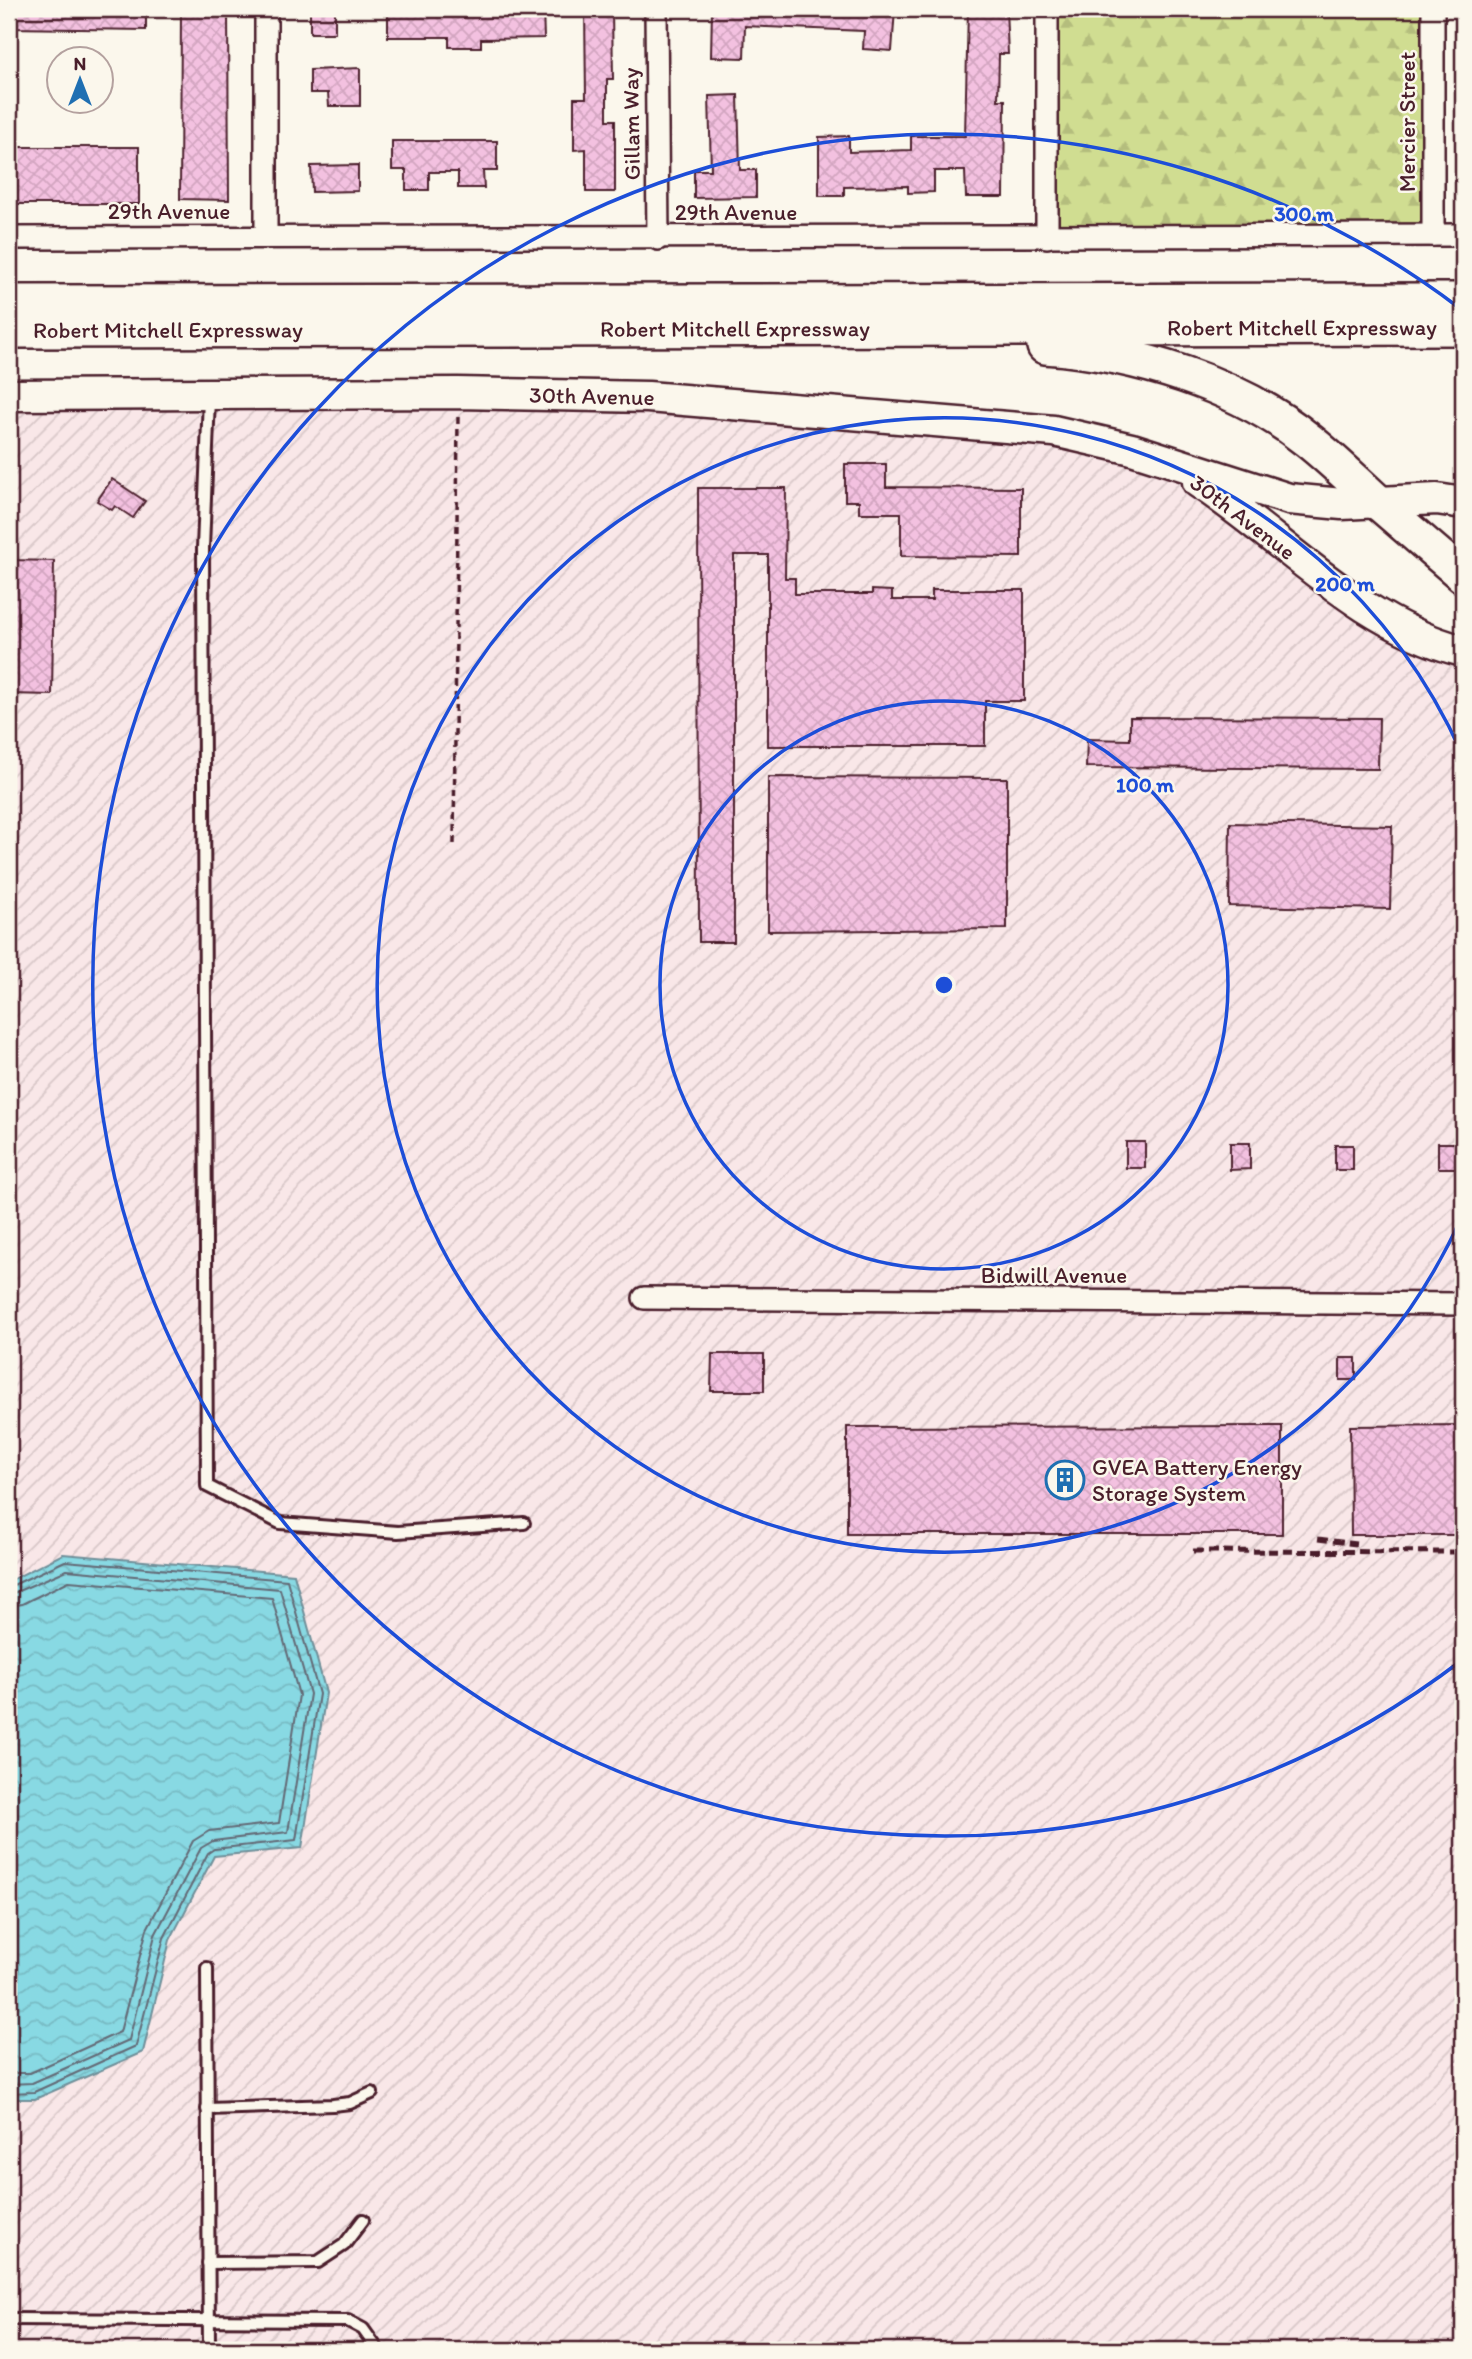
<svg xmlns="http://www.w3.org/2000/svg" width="1472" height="2359" viewBox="0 0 1472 2359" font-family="Itim,sans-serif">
	<defs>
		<pattern id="industrial-furrows" width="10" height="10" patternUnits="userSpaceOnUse" patternTransform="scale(1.75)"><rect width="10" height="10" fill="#f9e7e8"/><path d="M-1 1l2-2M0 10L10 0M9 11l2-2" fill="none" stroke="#d7c6c7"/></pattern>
		<pattern id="forest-firs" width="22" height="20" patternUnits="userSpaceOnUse" patternTransform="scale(1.75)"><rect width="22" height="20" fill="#d0dd91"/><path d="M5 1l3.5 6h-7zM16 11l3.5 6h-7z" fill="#b4bd7d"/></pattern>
		<pattern id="water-waves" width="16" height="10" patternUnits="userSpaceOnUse" patternTransform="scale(1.75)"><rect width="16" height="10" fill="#88d9e3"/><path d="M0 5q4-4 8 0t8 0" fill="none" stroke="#77bac3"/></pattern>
		<pattern id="building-cross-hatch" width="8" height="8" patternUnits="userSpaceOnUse" patternTransform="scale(1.75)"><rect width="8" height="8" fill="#f3c1e0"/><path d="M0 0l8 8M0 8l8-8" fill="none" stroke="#d2a5c0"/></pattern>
	</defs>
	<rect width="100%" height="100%" fill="#fbf7ec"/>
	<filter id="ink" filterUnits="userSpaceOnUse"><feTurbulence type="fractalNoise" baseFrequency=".0143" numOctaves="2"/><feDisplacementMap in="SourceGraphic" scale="14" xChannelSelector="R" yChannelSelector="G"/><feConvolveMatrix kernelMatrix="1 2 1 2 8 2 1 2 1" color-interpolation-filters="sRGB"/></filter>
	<g filter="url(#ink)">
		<polygon fill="url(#industrial-furrows)" points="9,398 612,400 1028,436 1176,476 1463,654 1463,2350 9,2350"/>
		<polygon fill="url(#forest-firs)" stroke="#8d7e5e" stroke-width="2" points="1047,9 1422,9 1433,235 1047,237"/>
		<polygon fill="url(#water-waves)" stroke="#6f8f99" stroke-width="2" points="63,1554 294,1574 326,1693 302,1848 214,1856 170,1940 143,2052 35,2099 9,2099 9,1581"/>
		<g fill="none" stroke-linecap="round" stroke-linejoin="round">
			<g stroke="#636975" stroke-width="2">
				<polyline points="9,1587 65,1561 287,1580 319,1694 296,1840 214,1849 208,1853 164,1938 136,2046 34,2092 9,2093"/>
				<polyline points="9,1595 67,1570 280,1589 310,1694 288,1832 213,1841 201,1848 155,1935 129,2040 32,2083 9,2084"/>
				<polyline points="9,1606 22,1604 69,1581 272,1598 299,1695 279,1823 209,1831 193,1841 147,1929 120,2032 30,2073 9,2073"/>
			</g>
		</g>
		<g fill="url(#building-cross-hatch)" stroke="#4a1f2b" stroke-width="2">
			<polygon points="9,9 146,9 146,30 9,28"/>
			<polygon points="181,9 228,9 229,200 180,199"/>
			<rect x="310" y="9" width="25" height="24"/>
			<polygon points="388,9 428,9 428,12 543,9 544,38 481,39 481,47 449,47 449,37 388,37"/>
			<polygon points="585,9 612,9 613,79 607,79 607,120 615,120 615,192 586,192 586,149 574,150 574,98 586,98"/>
			<polygon points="712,9 895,9 892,51 863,49 864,31 745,26 744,58 711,57"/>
			<polygon points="968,9 1006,9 1008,54 999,54 998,100 1005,100 1004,197 966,197 965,171 934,171 934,192 908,193 908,186 844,187 844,196 819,196 819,137 849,136 849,152 911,150 911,136 965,136"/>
			<polygon points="360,68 360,106 329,106 328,93 310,93 310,70"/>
			<polygon points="738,95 740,170 756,170 756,197 694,198 694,170 711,170 709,96"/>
			<polygon points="392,141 497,141 497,171 483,171 484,188 458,188 458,172 429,172 429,190 406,190 406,170 392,170"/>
			<rect x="9" y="147" width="130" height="57"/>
			<polygon points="358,165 358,191 312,192 311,166"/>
			<polygon points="845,464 886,464 886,487 1021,488 1021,557 901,556 901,513 859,513 859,501 845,501"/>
			<polygon points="112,479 145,501 133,518 115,506 112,510 97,501"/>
			<polygon points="698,488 786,488 785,578 795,578 795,594 872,594 872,590 892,591 892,600 932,600 932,590 1024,590 1024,701 985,701 985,746 768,746 768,555 734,555 734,942 699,942"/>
			<polygon points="9,560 54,561 52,695 9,694"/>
			<polygon points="1130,717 1379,718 1378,769 1086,767 1087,739 1130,740"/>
			<polygon points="768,777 1007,778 1007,929 768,931"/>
			<polygon points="1230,823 1392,826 1390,909 1229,906"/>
			<rect x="1126" y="1142" width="19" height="26"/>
			<polygon points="1230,1143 1250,1143 1250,1169 1230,1170"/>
			<rect x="1438" y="1143" width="25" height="25"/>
			<rect x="1335" y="1145" width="18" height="25"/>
			<polygon points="712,1354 764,1354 764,1391 711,1391"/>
			<rect x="1340" y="1358" width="16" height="22"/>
			<polygon points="1463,1425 1463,1535 1351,1535 1350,1426"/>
			<polygon points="1282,1426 1282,1534 847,1534 847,1427"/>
		</g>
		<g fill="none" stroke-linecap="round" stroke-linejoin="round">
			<defs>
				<g id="service">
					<polyline points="209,398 203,548 207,1486 280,1523 398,1532 524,1523"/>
					<polyline points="207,1968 209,2350"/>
					<polyline points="207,2109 333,2105 350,2103 372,2093"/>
					<polyline points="208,2263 318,2262 344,2245 363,2220"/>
					<polyline points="9,2319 348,2321 363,2329 378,2350"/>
				</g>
				<g id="minor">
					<polyline points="656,9 658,239"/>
					<polyline points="1047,9 1047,237"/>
					<polyline points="1433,9 1433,235"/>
					<polyline points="266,237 266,9"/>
					<polyline points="9,238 1463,235"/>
					<polyline points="644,1298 1463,1304"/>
				</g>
				<g id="secondary">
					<path id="s1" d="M9,395L458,393L648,397L1054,431L1132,449L1289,499L1342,504L1437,499L1463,503"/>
					<path d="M1198,482C1286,540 1358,624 1463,651"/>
				</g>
				<polyline id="primary" points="1377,502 1463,576"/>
				<g id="trunk">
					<polyline points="9,303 1463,301"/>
					<path id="s2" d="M9,330L1463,327"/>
					<path d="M1045,346C1135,353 1238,383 1309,441C1333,460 1355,482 1377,502"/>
				</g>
			</defs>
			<use href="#service" stroke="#4a1f2b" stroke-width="16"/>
			<use href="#minor" stroke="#4a1f2b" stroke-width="26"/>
			<use href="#secondary" stroke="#4a1f2b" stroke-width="35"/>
			<use href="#primary" stroke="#4a1f2b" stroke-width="38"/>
			<use href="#trunk" stroke="#4a1f2b" stroke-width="40"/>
			<polyline stroke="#4a1f2b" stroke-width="3.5" stroke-dasharray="7 5" stroke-linecap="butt" points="454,844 458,416"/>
			<use href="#service" stroke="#fbf7ec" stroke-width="10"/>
			<use href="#minor" stroke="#fbf7ec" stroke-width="21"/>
			<use href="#secondary" stroke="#fbf7ec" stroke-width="30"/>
			<use href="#primary" stroke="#fbf7ec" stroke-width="33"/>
			<use href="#trunk" stroke="#fbf7ec" stroke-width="35"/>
			<g stroke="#4a1f2b" stroke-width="5" stroke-dasharray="10 5" stroke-linecap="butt">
				<polyline points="1318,1539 1356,1544"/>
				<polyline points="1193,1551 1463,1552"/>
			</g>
		</g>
	</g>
	<g fill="none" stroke="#1d4ed8" stroke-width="3.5">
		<circle cx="944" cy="985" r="284"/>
		<path d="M1462 1216A567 567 0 1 1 1462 754"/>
		<path d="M1462 1660A851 851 0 1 1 1462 310"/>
	</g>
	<defs>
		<symbol id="building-ring" viewBox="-11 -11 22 22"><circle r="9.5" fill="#fbf7ec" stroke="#1f6fb2" stroke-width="1.5"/><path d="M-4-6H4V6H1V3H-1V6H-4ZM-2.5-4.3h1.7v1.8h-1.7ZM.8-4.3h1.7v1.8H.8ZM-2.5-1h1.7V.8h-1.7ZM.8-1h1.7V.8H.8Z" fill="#1f6fb2"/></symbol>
	</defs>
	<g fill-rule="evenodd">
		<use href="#building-ring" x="1043" y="1458" width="44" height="44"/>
	</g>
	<g text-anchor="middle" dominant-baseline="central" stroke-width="5" stroke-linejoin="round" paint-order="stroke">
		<g font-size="23" fill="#4a1f2b" stroke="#fbf7ec">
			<text transform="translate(1407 122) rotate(-90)">Mercier Street</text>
			<text transform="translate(631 124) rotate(-91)">Gillam Way</text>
			<text x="169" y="211">29th Avenue</text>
			<text x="736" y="212">29th Avenue</text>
			<text stroke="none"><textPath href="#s2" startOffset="1293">Robert Mitchell Expressway</textPath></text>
			<text stroke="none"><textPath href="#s2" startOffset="726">Robert Mitchell Expressway</textPath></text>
			<text stroke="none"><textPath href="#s2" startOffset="159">Robert Mitchell Expressway</textPath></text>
			<text stroke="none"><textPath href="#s1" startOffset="583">30th Avenue</textPath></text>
			<text transform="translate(1243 517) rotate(37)">30th Avenue</text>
			<text x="1054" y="1275">Bidwill Avenue</text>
		</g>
		<g font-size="23" fill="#4a1f2b" stroke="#fbf7ec" text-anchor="start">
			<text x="1092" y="1467">GVEA Battery Energy<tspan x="1092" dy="26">Storage System</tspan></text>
		</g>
	</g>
	<circle cx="944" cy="985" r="10" fill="#1d4ed8" stroke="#fbf7ec" stroke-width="3.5"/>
	<g font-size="21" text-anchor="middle" font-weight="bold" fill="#1d4ed8" stroke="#fbf7ec" stroke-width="5" stroke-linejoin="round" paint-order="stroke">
		<text x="1304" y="221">300 m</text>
		<text x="1345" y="591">200 m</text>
		<text x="1145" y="792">100 m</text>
	</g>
	<rect width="1472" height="2359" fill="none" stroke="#fbf7ec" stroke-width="35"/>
	<rect x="18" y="18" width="1437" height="2324" fill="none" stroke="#4a1f2b" stroke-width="2.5" filter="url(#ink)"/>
	<g transform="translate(80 80)"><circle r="33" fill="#fbf7ec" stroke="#b4a19f" stroke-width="2"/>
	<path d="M0-5L12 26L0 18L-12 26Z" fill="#1f6fb2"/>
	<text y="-10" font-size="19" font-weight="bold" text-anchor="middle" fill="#4a1f2b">N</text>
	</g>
</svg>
